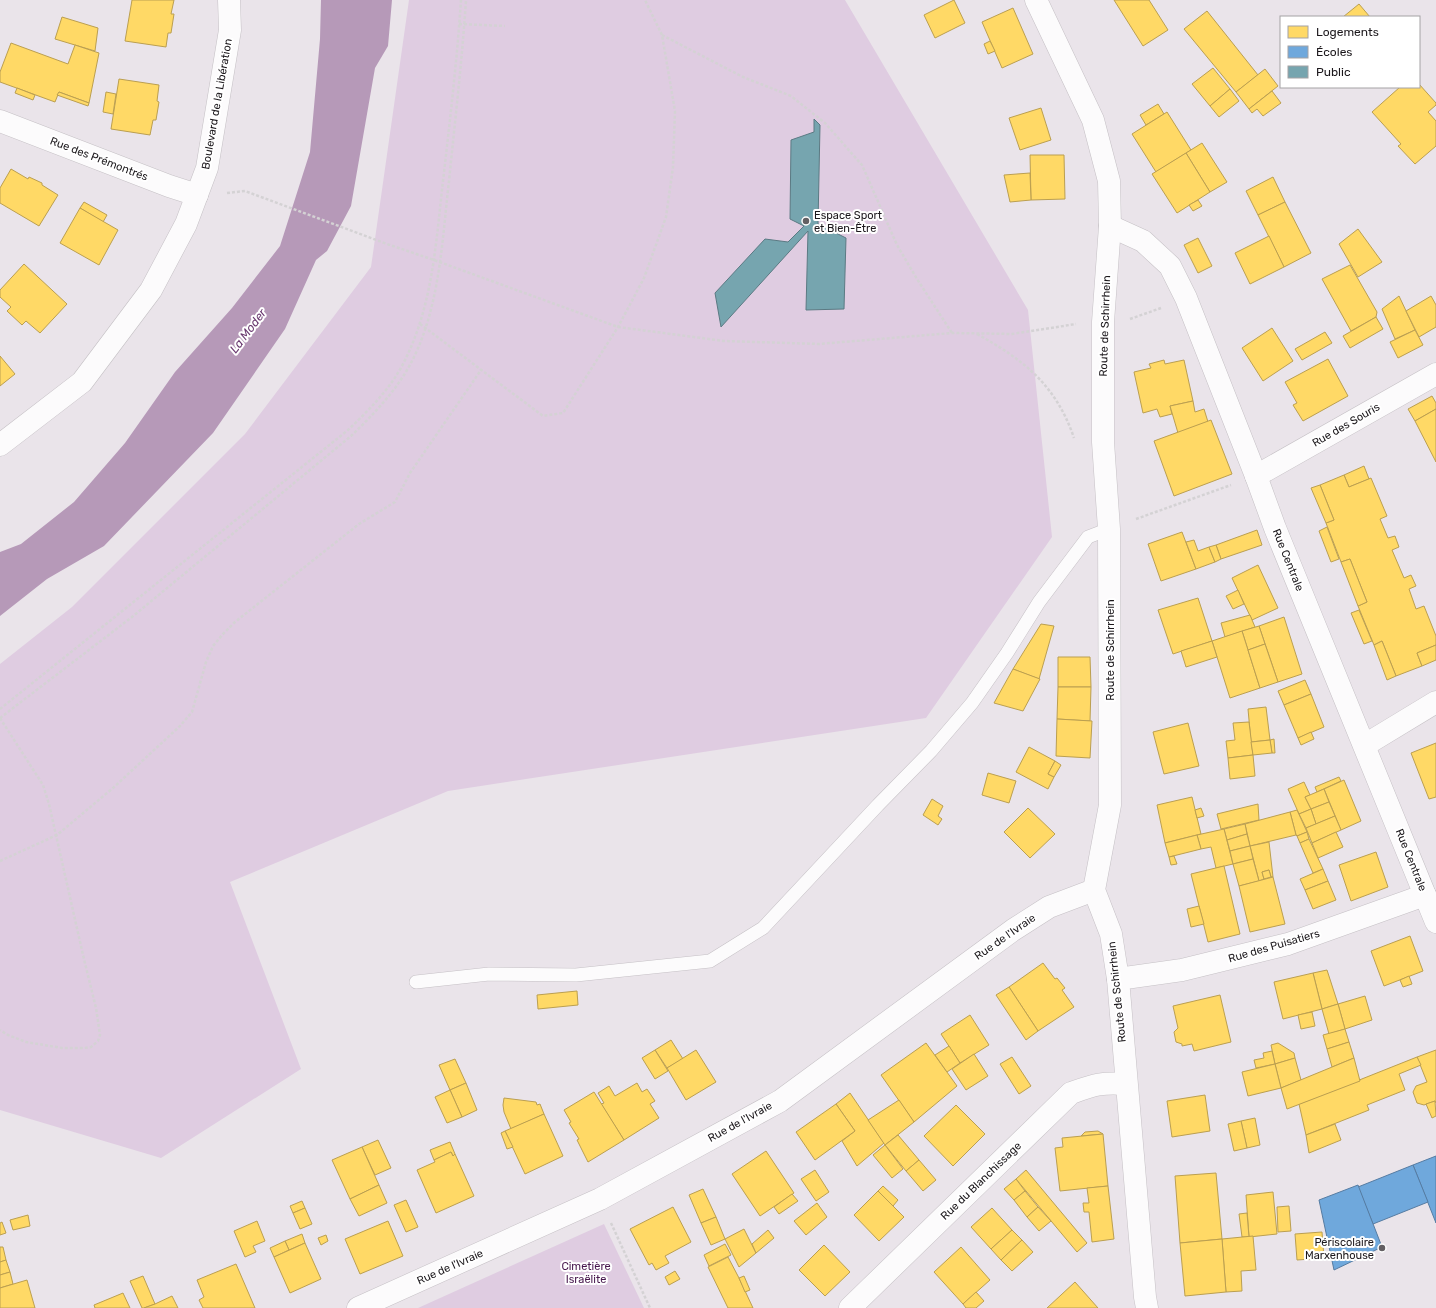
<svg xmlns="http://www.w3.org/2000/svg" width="1436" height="1308" viewBox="0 0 1436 1308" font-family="Rubik,sans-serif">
	<rect width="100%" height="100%" fill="#eae4ea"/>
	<g fill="#dfcce1">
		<polygon points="409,0 845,0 1028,310 1052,537 926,718 448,791 230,882 301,1069 161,1158 0,1110 0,664 72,607 245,434 371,267"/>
		<polygon points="604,1224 644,1308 418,1308"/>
	</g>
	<polygon fill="#b699b8" points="321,0 392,0 388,46 375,68 351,206 327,251 316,260 285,329 213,433 104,546 47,579 0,616 0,552 21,544 74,502 125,443 175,372 232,308 280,246 310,152 320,39"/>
	<g fill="#ffd966" stroke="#bb9f50">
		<polygon points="132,0 174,0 171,14 174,14 171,33 168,33 166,47 125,41"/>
		<polygon points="954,0 965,23 935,38 924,15"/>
		<polygon points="1114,0 1149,0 1168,30 1143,46"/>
		<polygon points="1359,4 1370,17 1343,17"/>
		<polygon points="1013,8 1033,54 1002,68 982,22"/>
		<polygon points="1207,11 1258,75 1236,92 1184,29"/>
		<polygon points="62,17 98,28 95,51 55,39"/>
		<polygon points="990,41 995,51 988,54 984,44"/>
		<polygon points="11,43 68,64 75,45 99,53 89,103 59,92 55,102 0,82 0,72"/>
		<polygon points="1213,68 1230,89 1210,106 1192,84"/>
		<polygon points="1265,69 1278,86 1249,109 1236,92"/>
		<polygon points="119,79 159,85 157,101 159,102 156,120 153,120 150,135 111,129"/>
		<polygon points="1419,84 1436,103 1436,105 1428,112 1436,121 1436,146 1415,164 1398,146 1401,144 1372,112 1400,87 1419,87"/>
		<polygon points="17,88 35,95 33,100 15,93"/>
		<polygon points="1230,89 1239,101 1219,117 1210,106"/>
		<polygon points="1272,91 1281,103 1263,116 1257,109 1252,113 1249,109"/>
		<polygon points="59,92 89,103 88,106 57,95"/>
		<polygon points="106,92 116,94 113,114 103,112"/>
		<polygon points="1158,104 1164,114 1146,125 1140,115"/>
		<polygon points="1041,108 1051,140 1020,150 1009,118"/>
		<polygon points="1167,112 1191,150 1156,172 1132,134"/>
		<polygon points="1202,143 1227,182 1210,192 1186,153"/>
		<polygon points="1186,153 1210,192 1177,213 1152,174"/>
		<polygon points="1030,155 1064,155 1065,199 1031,200"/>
		<polygon points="11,169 28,179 29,177 42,183 42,185 58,195 39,226 0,203 0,188"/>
		<polygon points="1030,173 1031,200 1010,202 1004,175"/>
		<polygon points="1273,177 1285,202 1258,215 1246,191"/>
		<polygon points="1198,200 1202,206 1193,211 1189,205"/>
		<polygon points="84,202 107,215 103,222 80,208"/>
		<polygon points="1285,202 1311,253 1284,267 1258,215"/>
		<polygon points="80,208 118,230 99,265 60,243"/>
		<polygon points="1358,229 1382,262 1358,277 1339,244"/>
		<polygon points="1269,236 1284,267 1250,284 1235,253"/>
		<polygon points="1198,238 1212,266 1198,273 1184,245"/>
		<polygon points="24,264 67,304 40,333 26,321 22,325 7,311 11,307 0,297 0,290"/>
		<polygon points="1350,265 1377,312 1376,317 1351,331 1322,279"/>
		<polygon points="1399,296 1415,330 1395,339 1382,309"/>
		<polygon points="1431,296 1436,305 1436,327 1419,337 1406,311"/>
		<polygon points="1376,317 1383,329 1350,348 1343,336"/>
		<polygon points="1272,328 1293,361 1263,381 1242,348"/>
		<polygon points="1415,330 1423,345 1398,358 1390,342"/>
		<polygon points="1325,332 1332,343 1302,360 1295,349"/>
		<polygon points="0,356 15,374 0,386"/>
		<polygon points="1328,359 1348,396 1303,421 1293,405 1297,403 1285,382"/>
		<polygon points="1164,360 1165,364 1184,360 1193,401 1170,406 1172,414 1160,417 1157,409 1143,413 1134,372 1151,368 1149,364"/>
		<polygon points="1432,396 1436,403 1436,409 1415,421 1408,409"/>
		<polygon points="1193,401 1195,412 1204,409 1208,422 1178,433 1170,406"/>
		<polygon points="1436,409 1436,462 1415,421"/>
		<polygon points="1211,420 1232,474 1174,496 1154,441"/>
		<polygon points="1364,466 1369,479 1349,487 1344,475"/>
		<polygon points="1344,475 1349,487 1371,478 1387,516 1380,519 1388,538 1395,536 1399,547 1392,550 1404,578 1411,575 1416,586 1409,589 1416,609 1424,606 1436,636 1436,645 1417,653 1422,666 1396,676 1382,641 1374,645 1358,606 1367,602 1350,559 1341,562 1326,523 1334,520 1320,485"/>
		<polygon points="1320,485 1334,520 1326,523 1311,488"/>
		<polygon points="1327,527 1339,559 1331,562 1319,531"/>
		<polygon points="1257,530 1262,545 1221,559 1216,545"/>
		<polygon points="1182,532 1196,569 1161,581 1148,544"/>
		<polygon points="1194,540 1198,551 1209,547 1215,562 1196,569 1186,542"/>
		<polygon points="1216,545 1221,559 1215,562 1209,547"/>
		<polygon points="1350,559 1367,602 1358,606 1341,562"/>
		<polygon points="1258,565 1278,608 1252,620 1232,578"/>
		<polygon points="1238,590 1244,604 1233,609 1226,596"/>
		<polygon points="1198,598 1212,641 1173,654 1158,610"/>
		<polygon points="1359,610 1372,641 1364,644 1351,613"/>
		<polygon points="1250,615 1255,627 1225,637 1221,623"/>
		<polygon points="1284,617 1302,674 1278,682 1259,626"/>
		<polygon points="1041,624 1054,626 1039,679 1013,669"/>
		<polygon points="1259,626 1265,644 1248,650 1242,631"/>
		<polygon points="1242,631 1260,688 1230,698 1212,641"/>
		<polygon points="1212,641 1217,657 1186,667 1181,651"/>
		<polygon points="1382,641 1396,676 1387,680 1374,645"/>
		<polygon points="1265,644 1278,682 1260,688 1248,650"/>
		<polygon points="1436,645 1436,660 1422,666 1417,653"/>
		<polygon points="1058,657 1090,657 1091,687 1058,687"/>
		<polygon points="1013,669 1040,679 1023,711 994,703"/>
		<polygon points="1305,680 1311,694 1284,705 1278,691"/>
		<polygon points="1058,687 1091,687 1090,721 1057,719"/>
		<polygon points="1311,694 1324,727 1298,738 1284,705"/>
		<polygon points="1266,707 1270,740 1251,742 1248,709"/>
		<polygon points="1057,719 1092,721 1090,758 1056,756"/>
		<polygon points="1249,722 1253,755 1228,758 1226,741 1235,740 1233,723"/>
		<polygon points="1188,723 1199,766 1164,774 1153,732"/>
		<polygon points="1311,732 1314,739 1301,745 1298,738"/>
		<polygon points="1274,739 1275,753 1272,753 1270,740"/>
		<polygon points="1270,740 1272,753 1253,755 1251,742"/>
		<polygon points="1436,743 1436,797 1429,799 1411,753"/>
		<polygon points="1029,747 1055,761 1048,774 1054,777 1048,789 1016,772"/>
		<polygon points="1253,755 1255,776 1230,779 1228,758"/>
		<polygon points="1055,761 1061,765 1054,777 1048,774"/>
		<polygon points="988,773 1016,781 1009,803 982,795"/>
		<polygon points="1339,777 1341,781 1317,792 1315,787"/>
		<polygon points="1344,780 1361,821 1341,830 1324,789"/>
		<polygon points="1304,782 1310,795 1305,797 1311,809 1299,814 1288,789"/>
		<polygon points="1324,789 1329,802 1311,809 1305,797"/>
		<polygon points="1192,797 1201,834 1165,843 1157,805"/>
		<polygon points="932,799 943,806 938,816 942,819 938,825 923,815"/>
		<polygon points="1329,802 1335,816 1316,824 1311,809"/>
		<polygon points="1258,804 1259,820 1221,829 1217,814"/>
		<polygon points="1028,808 1055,834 1030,858 1004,832"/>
		<polygon points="1201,808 1204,816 1197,818 1195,810"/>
		<polygon points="1311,809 1316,824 1306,828 1299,814"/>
		<polygon points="1297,810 1307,832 1297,836 1296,835 1290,812"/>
		<polygon points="1290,812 1296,835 1250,846 1245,824"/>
		<polygon points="1335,816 1341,830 1312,843 1306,828"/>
		<polygon points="1245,824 1247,834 1227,840 1224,829"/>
		<polygon points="1224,829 1233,864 1216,868 1211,847 1201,849 1197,835"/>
		<polygon points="1307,832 1309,839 1300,843 1297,836"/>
		<polygon points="1336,832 1343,847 1318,858 1312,843"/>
		<polygon points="1247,834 1250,846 1230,851 1227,840"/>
		<polygon points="1197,835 1201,849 1169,857 1165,843"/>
		<polygon points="1309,839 1323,869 1313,873 1300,843"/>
		<polygon points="1269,842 1273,877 1271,877 1269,870 1262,872 1264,879 1259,881 1250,846"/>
		<polygon points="1250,846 1253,859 1233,864 1230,851"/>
		<polygon points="1376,852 1388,887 1351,901 1339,865"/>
		<polygon points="1174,856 1177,864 1171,865 1169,857"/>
		<polygon points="1253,859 1259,881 1239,886 1233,864"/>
		<polygon points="1224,866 1240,934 1208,942 1191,874"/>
		<polygon points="1323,869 1328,881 1305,890 1300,879"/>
		<polygon points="1269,870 1271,877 1264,879 1262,872"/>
		<polygon points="1273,877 1285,924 1250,932 1239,886"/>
		<polygon points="1328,881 1336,900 1313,909 1305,890"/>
		<polygon points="1199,906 1204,924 1191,927 1187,909"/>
		<polygon points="1410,936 1423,971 1384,986 1371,951"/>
		<polygon points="1043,963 1055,979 1057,978 1065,988 1062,990 1074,1007 1038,1031 1009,987"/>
		<polygon points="1327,970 1338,1004 1322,1009 1313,973"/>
		<polygon points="1313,973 1322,1009 1283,1019 1274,982"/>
		<polygon points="1409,976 1412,984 1403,987 1400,980"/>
		<polygon points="1009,987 1038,1031 1026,1040 996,995"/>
		<polygon points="577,991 578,1005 538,1009 537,995"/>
		<polygon points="1220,995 1231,1042 1194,1051 1192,1044 1182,1046 1182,1044 1176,1042 1174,1032 1178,1028 1173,1006"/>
		<polygon points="1365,996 1372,1020 1345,1029 1338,1004"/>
		<polygon points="1338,1004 1345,1029 1329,1034 1322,1009"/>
		<polygon points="1312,1012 1315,1026 1301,1029 1298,1015"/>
		<polygon points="970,1015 989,1045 960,1063 941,1034"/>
		<polygon points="1345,1029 1349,1042 1327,1049 1323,1035"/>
		<polygon points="671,1040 683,1059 667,1068 655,1050"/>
		<polygon points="1349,1042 1354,1058 1332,1067 1327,1049"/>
		<polygon points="926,1043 957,1086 914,1122 881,1075"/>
		<polygon points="1278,1043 1294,1053 1295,1058 1275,1064 1271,1045"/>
		<polygon points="949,1046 960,1063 947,1072 935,1055"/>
		<polygon points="655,1050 668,1071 655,1079 642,1058"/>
		<polygon points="696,1050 716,1082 686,1100 667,1068"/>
		<polygon points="1436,1050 1436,1103 1435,1101 1424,1105 1417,1103 1413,1092 1416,1086 1427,1082 1417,1057"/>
		<polygon points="1272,1051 1275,1064 1256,1068 1254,1060 1264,1058 1263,1053"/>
		<polygon points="974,1054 988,1076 966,1090 952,1069"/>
		<polygon points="1012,1057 1031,1086 1019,1094 1000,1064"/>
		<polygon points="1417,1057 1421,1065 1399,1074 1405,1090 1367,1105 1369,1110 1306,1135 1299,1104"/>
		<polygon points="1295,1058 1301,1080 1281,1088 1275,1064"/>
		<polygon points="1354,1058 1360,1081 1287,1109 1281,1088"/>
		<polygon points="455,1059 466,1083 450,1090 439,1065"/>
		<polygon points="1275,1064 1281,1088 1248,1096 1242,1072"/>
		<polygon points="466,1083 477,1110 462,1117 450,1090"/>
		<polygon points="637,1083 642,1092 647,1089 655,1101 650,1104 659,1118 624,1140 601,1104 604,1103 598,1093 609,1086 615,1096"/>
		<polygon points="450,1090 462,1117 447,1123 435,1097"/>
		<polygon points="594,1092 624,1140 588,1162 577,1140 579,1139 569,1123 571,1122 564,1110"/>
		<polygon points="850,1093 884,1143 857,1166 842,1141 855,1131 836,1104"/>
		<polygon points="1205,1095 1210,1131 1172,1137 1167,1101"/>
		<polygon points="504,1098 536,1102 537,1105 540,1104 544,1114 511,1129 504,1112 503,1105"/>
		<polygon points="899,1100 914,1122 885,1145 868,1120"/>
		<polygon points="1435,1101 1436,1116 1432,1118 1426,1104"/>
		<polygon points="836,1104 855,1131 815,1160 796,1132"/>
		<polygon points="956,1105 985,1134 953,1166 924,1136"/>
		<polygon points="544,1114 563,1156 525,1174 505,1131"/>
		<polygon points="1255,1118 1260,1145 1247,1148 1241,1121"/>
		<polygon points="1241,1121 1247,1148 1234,1151 1228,1124"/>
		<polygon points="1335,1124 1341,1140 1309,1153 1306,1135"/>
		<polygon points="505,1131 513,1147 507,1149 501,1133"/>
		<polygon points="1098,1131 1103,1134 1081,1136 1085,1132"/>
		<polygon points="1103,1134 1108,1186 1060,1191 1055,1148 1063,1147 1062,1138"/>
		<polygon points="898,1135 919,1160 906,1171 885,1145"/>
		<polygon points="378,1140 391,1168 375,1175 362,1147"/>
		<polygon points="450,1142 455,1154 453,1156 451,1152 434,1160 430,1150"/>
		<polygon points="885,1145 903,1169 892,1178 873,1155"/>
		<polygon points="362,1147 379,1185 350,1199 332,1160"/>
		<polygon points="766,1151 794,1193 760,1216 732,1174"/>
		<polygon points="451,1152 453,1156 455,1154 474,1196 436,1213 417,1170 435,1162 434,1160"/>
		<polygon points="919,1160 936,1180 923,1191 906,1171"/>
		<polygon points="815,1170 829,1192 816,1201 801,1179"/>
		<polygon points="1026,1170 1087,1243 1077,1252 1016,1179"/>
		<polygon points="1216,1173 1222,1239 1180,1243 1175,1176"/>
		<polygon points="1016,1179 1025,1191 1014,1200 1004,1189"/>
		<polygon points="379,1185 387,1203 359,1216 350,1199"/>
		<polygon points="883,1186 898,1200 893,1206 878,1191"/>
		<polygon points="1108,1186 1114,1239 1092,1242 1089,1212 1084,1212 1083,1203 1089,1203 1087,1188"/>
		<polygon points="703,1189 716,1217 701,1223 689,1195"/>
		<polygon points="878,1191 904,1217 879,1241 854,1215"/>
		<polygon points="1025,1191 1038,1207 1027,1217 1014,1200"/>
		<polygon points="1273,1192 1277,1234 1249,1237 1246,1195"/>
		<polygon points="792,1194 798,1201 779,1214 774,1207"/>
		<polygon points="406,1200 418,1227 406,1232 394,1205"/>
		<polygon points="302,1201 305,1208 293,1213 290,1206"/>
		<polygon points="817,1203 827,1217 806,1235 794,1221"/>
		<polygon points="1289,1206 1291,1231 1278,1232 1277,1207"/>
		<polygon points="673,1207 691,1242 665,1256 669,1263 656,1270 652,1263 649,1265 630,1229"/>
		<polygon points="1038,1207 1051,1221 1039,1231 1027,1217"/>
		<polygon points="305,1208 312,1224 300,1229 293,1213"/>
		<polygon points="992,1208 1012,1230 991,1249 971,1227"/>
		<polygon points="1247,1213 1249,1237 1242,1237 1239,1214"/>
		<polygon points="28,1215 30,1226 13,1230 10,1220"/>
		<polygon points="716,1217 725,1239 711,1245 701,1223"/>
		<polygon points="257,1221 265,1241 253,1246 256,1252 245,1257 234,1231"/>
		<polygon points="388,1221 403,1256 360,1274 345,1239"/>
		<polygon points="2,1222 6,1233 0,1235 0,1223"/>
		<polygon points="744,1229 756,1253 739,1267 725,1239"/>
		<polygon points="768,1230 774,1238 756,1253 752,1244"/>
		<polygon points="1012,1230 1022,1240 1001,1260 991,1249"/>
		<polygon points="1322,1232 1324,1258 1297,1260 1295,1234"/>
		<polygon points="302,1234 305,1243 289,1250 285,1241"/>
		<polygon points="326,1235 328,1241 321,1245 318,1238"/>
		<polygon points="1253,1236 1256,1270 1241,1271 1242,1291 1226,1292 1222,1239"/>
		<polygon points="1222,1239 1226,1292 1185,1296 1180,1243"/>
		<polygon points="1022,1240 1033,1252 1012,1271 1001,1260"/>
		<polygon points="285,1241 289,1250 274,1257 270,1248"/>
		<polygon points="305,1243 321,1279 290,1293 274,1257"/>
		<polygon points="725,1244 731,1255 709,1266 704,1255"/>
		<polygon points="824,1245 850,1272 825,1296 799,1270"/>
		<polygon points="0,1247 3,1247 6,1260 0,1262"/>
		<polygon points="961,1247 990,1280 963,1304 934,1272"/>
		<polygon points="728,1257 739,1278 753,1308 728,1308 708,1267"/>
		<polygon points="6,1260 10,1272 0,1275 0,1262"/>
		<polygon points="236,1264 255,1308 203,1308 199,1300 204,1297 197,1280"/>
		<polygon points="675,1271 680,1279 669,1285 665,1277"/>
		<polygon points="10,1272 13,1284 0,1288 0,1275"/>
		<polygon points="143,1276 155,1304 144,1308 142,1308 130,1281"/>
		<polygon points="744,1276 750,1290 745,1292 739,1278"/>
		<polygon points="27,1280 35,1308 0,1308 0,1288"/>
		<polygon points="1075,1282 1098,1308 1047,1308"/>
		<polygon points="976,1292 984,1301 976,1308 966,1308 963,1304"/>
		<polygon points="123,1293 130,1308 95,1308 94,1305"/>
		<polygon points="172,1296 178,1308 144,1308 155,1304"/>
	</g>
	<g fill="#6fa8dc" stroke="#567ca2">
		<polygon points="1436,1156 1436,1223 1413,1165"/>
		<polygon points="1413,1165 1428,1202 1373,1224 1358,1187"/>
		<polygon points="1358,1185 1382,1247 1334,1270 1319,1200"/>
	</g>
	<polygon fill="#76a5af" stroke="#5b7a83" points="814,119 820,125 818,224 846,238 844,309 806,310 808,231 721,327 715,293 765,239 788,242 804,226 790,219 791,140 814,132"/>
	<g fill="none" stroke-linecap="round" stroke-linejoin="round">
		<defs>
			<polyline id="lane" points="416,982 489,974 576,975 710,961 763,928 878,805 931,751 972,703 1007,653 1039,602 1088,537 1109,529"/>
			<g id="street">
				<polyline points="0,121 169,186 197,195"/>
				<polyline points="1110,226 1143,241 1170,266 1186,298 1256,476 1275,528 1436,922"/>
				<polyline points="1256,476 1436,374"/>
				<polyline points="1365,745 1436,702"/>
				<polyline points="1118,979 1182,970 1288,944 1425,895"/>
				<polyline points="358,1308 600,1199 780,1101 1013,930 1049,907 1094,890"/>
				<path d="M850,1308L1071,1093C1094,1085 1101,1082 1126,1084"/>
			</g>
			<polyline id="secondary" points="1036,0 1093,120 1109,181 1110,226 1103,322 1103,442 1109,529 1110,805 1094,890 1111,934 1118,979 1145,1297 1147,1308"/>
			<polyline id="primary" points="0,445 82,382 151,290 186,224 207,168 230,30 229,0"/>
		</defs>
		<use href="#lane" stroke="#c5c0c5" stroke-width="14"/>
		<use href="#street" stroke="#c5c0c5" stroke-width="23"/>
		<use href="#secondary" stroke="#c5c0c5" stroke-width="23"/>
		<use href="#primary" stroke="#c5c0c5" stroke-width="23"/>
		<g stroke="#d4d2d4" stroke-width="2.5" stroke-dasharray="3 2" stroke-linecap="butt">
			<polyline points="459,24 505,26"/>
			<polyline points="662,35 743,77 791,96 825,123 862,165 897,245 917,279 952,333"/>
			<polyline points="227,193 245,191 387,244 434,260 618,327 724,341 819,344 952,333 1012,334 1076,324"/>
			<polyline points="1130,319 1161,308"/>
			<polyline points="420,324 543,416 563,413 618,327 644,278 666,217 673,167 675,111 662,35 645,0"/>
			<path d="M977,334C1024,360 1056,385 1074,438"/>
			<polyline points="1136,519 1231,485"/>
			<path d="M0,709L348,430C370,409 392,387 405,360C433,304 436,241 443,181C450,120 457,60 461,0"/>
			<path d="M0,718L132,617L351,436C374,414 397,390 412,361C440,306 442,241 449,181C455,121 462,61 466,0"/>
			<polyline points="0,718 43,785 49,804 83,955 96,1008 100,1035 98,1041 91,1047 84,1048 62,1048 26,1042 8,1035 0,1030"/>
			<polyline points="0,861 57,835 113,788 180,726 192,712 206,662 213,646 223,634 235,622 359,524 395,502 410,473 481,370"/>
			<polyline points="611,1223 650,1308"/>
		</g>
		<use href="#lane" stroke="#fcfbfc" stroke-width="13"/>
		<use href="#street" stroke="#fcfbfc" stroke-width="22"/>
		<use href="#secondary" stroke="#fcfbfc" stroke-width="22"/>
		<use href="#primary" stroke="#fcfbfc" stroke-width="22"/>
	</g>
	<g fill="#635f63" stroke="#fff" stroke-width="1.5">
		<circle cx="806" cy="221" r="4"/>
		<circle cx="1382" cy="1248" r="4"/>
	</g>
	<g text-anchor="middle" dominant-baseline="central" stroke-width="4" stroke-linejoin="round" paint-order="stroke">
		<g font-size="11" fill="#1b171b" stroke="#fff">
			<text transform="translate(217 104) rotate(-80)">Boulevard de la Libération</text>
			<text transform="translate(99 159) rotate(21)">Rue des Prémontrés</text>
			<text transform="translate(1105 326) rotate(-88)">Route de Schirrhein</text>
			<text transform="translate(1346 425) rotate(-30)">Rue des Souris</text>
			<text transform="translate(1288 560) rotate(68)">Rue Centrale</text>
			<text transform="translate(1110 650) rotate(-90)">Route de Schirrhein</text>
			<text transform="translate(1411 860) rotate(68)">Rue Centrale</text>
			<text transform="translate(1005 937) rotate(-35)">Rue de l'Ivraie</text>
			<text transform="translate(1274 946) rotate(-16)">Rue des Puisatiers</text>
			<text transform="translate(1117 992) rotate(-96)">Route de Schirrhein</text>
			<text transform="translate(740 1122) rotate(-29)">Rue de l'Ivraie</text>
			<text transform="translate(981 1181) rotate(-44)">Rue du Blanchissage</text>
			<text transform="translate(450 1267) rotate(-24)">Rue de l'Ivraie</text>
		</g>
		<g font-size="11" fill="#1b171b" stroke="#fff" text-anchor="start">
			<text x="814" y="215">Espace Sport<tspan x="814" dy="13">et Bien-Être</tspan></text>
			<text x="1374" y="1242" text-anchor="end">Périscolaire<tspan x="1374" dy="13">Marxenhouse</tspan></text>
		</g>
		<g font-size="11" fill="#46164c" stroke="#fff">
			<text x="586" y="1266">Cimetière<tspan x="586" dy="13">Israëlite</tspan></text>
		</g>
		<g font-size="12" font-style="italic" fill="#6a3970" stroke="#fff">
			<text transform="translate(248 331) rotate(-53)">La Moder</text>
		</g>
	</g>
	<rect x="1280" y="16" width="140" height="72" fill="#ffffff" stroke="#a4a2a4"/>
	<rect x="1288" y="26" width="20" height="12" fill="#ffd966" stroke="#a4a2a4"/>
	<text x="1316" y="36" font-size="12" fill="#1b171b">Logements</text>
	<rect x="1288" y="46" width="20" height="12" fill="#6fa8dc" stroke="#a4a2a4"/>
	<text x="1316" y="56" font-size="12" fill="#1b171b">Écoles</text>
	<rect x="1288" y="66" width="20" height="12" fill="#76a5af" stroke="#a4a2a4"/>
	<text x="1316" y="76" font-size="12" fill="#1b171b">Public</text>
</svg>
